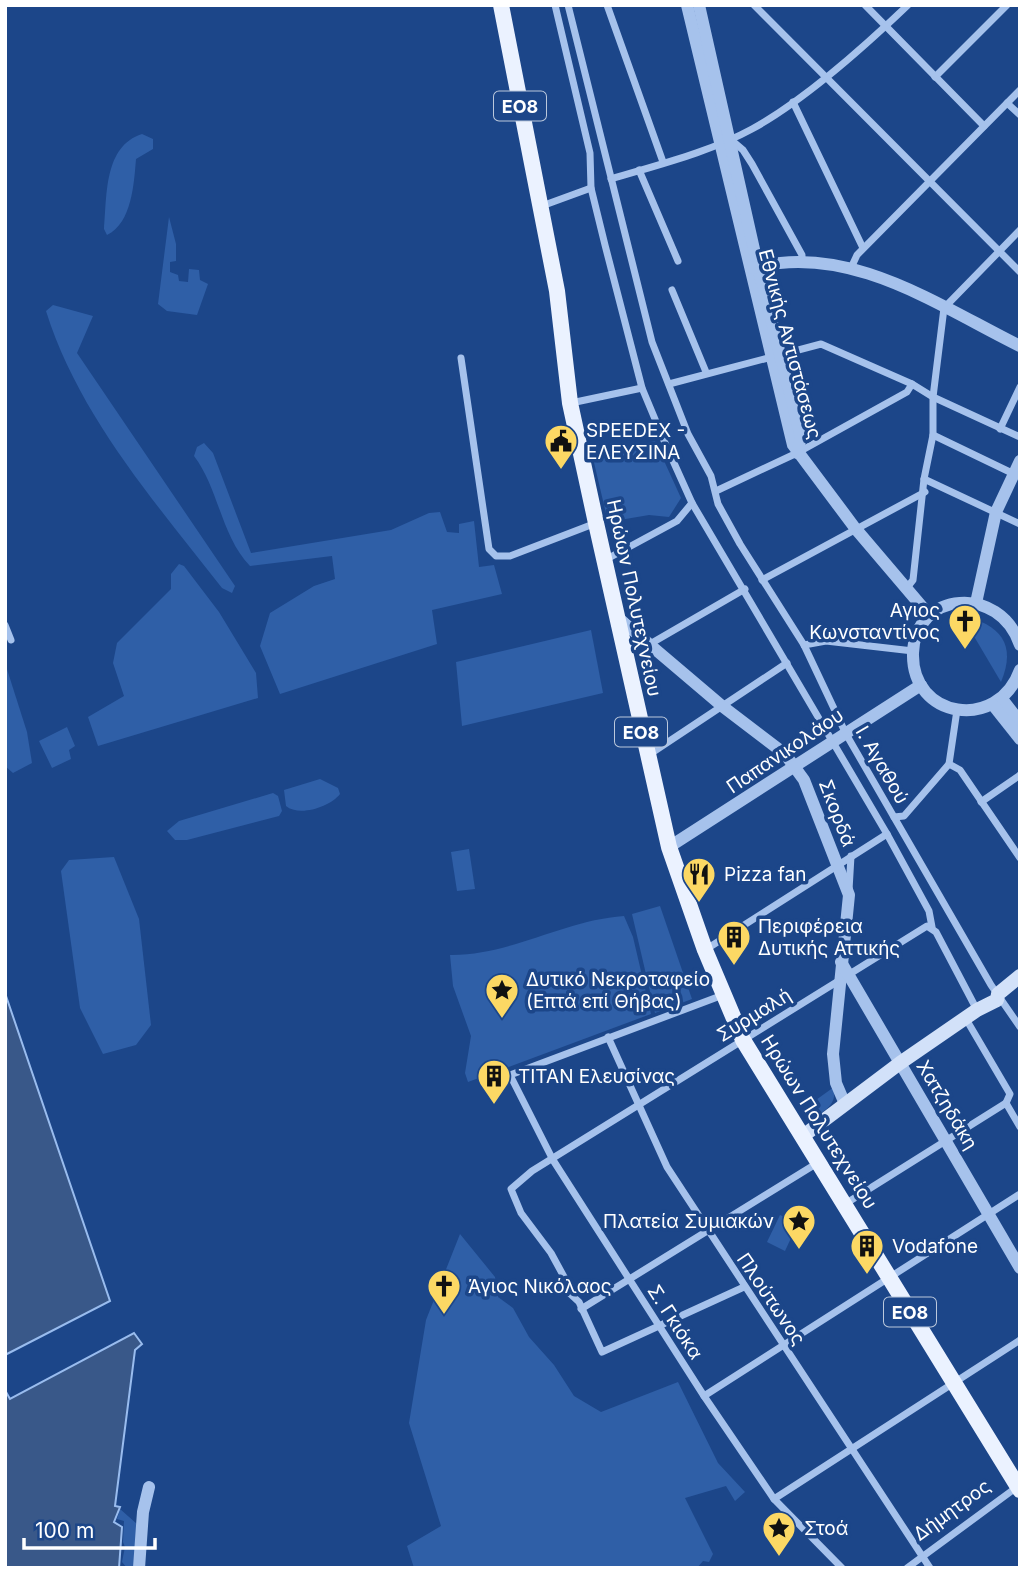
<svg xmlns="http://www.w3.org/2000/svg" width="1025" height="1573" viewBox="0 0 1025 1573" font-family="Inter,sans-serif">
	<rect width="100%" height="100%" fill="#1c4689"/>
	<g fill="#2f5fa7">
		<path d="M142,134L153,139V149L136,159C134,183 132,223 107,235L104,229C107,195 104,146 142,134Z"/>
		<polygon points="169,217 176,244 176,261 170,262 170,272 178,275 179,281 188,282 189,269 199,270 200,280 208,284 197,315 167,311 158,304"/>
		<path d="M53,305L93,316L77,353L235,586L232,593L222,588C155,502 79,416 46,311Z"/>
		<polygon points="655,441 681,498 669,517 649,515 608,522 592,454"/>
		<path d="M204,443L213,453L251,553L391,530L429,513L440,512L447,532L459,533V524L474,521L479,567L494,565L502,594L432,610L437,644L280,694L260,646L270,613L314,586L335,579L332,556L250,566C221,536 219,489 194,456L197,447Z"/>
		<polygon points="179,564 184,566 219,612 256,673 258,698 98,746 88,717 124,696 113,663 117,643 171,589 171,574"/>
		<path d="M962,616C1000,624 1017,644 1001,682Z"/>
		<polygon points="591,630 603,693 462,726 456,662"/>
		<polygon points="5,663 27,732 32,763 13,773 5,766"/>
		<polygon points="67,727 75,746 69,750 71,759 52,768 39,741"/>
		<path d="M320,779L338,788L340,794C330,807 299,817 286,806L284,790Z"/>
		<polygon points="273,793 278,796 282,811 279,816 187,840 175,840 167,831 179,821"/>
		<polygon points="469,849 475,889 457,891 451,852"/>
		<polygon points="114,857 139,919 151,1025 136,1045 103,1054 80,1008 61,871 69,860"/>
		<polygon points="660,906 692,999 655,1013 632,914"/>
		<path d="M624,916L633,937L651,1014L468,1082L465,1073L471,1036L453,986L450,955C510,956 564,920 624,916Z"/>
		<path d="M834,1087C837,1106 824,1111 810,1120L802,1110Z"/>
		<polygon points="780,1215 798,1223 785,1251 767,1242"/>
		<polygon points="460,1234 495,1277 498,1297 513,1308 529,1337 554,1365 574,1396 601,1412 678,1382 718,1463 745,1492 735,1501 726,1486 685,1498 713,1554 709,1562 703,1561 697,1568 414,1568 407,1546 441,1526 409,1423 426,1320"/>
		<polygon points="120,1509 137,1524 135,1568 127,1568 122,1562 125,1547 123,1542 124,1521 117,1519"/>
	</g>
	<g fill="#395889" stroke="#99bcee" stroke-width="2">
		<polygon points="5,993 110,1301 5,1355"/>
		<polygon points="134,1333 142,1344 135,1350 115,1506 120,1507 114,1522 122,1527 119,1568 5,1568 5,1390 10,1399"/>
	</g>
	<g fill="none" stroke-linecap="round" stroke-linejoin="round">
		<g stroke="#a6c2ec" stroke-width="7">
			<polyline points="555,5 590,153 591,188 605,245 642,388 665,443 692,503 887,834 929,911 932,927"/>
			<polyline points="568,5 652,342 688,434 711,476 718,504 740,544 804,645 846,734 991,985 1020,1027"/>
			<polyline points="607,5 663,162"/>
			<polyline points="754,5 1020,272"/>
			<polyline points="865,5 984,126"/>
			<polyline points="935,77 1007,5"/>
			<polyline points="793,102 863,248"/>
			<polyline points="1007,103 1020,115"/>
			<polyline points="730,139 743,150 752,164 802,255 802,263"/>
			<polyline points="639,170 678,261"/>
			<path d="M611,179C657,165 710,152 752,129C805,100 864,47 908,5"/>
			<polyline points="539,207 591,188"/>
			<polyline points="851,268 857,255 1020,90"/>
			<polyline points="672,290 706,372"/>
			<polyline points="461,358 489,549 496,556 510,556 596,523"/>
			<polyline points="669,384 821,344 912,384 933,397 1020,437"/>
			<polyline points="571,403 642,388"/>
			<polyline points="1000,429 1020,387"/>
			<polyline points="933,435 1014,474"/>
			<polyline points="924,479 1020,524"/>
			<polyline points="716,491 797,453 907,392 912,384"/>
			<polyline points="605,560 677,521 692,503"/>
			<polyline points="762,580 925,492"/>
			<polyline points="906,589 913,580 924,479 933,435 933,397 944,308 1020,230"/>
			<polyline points="5,625 11,640"/>
			<polyline points="650,644 745,589"/>
			<polyline points="804,645 826,641 913,651"/>
			<polyline points="957,710 949,764 960,770 1020,858"/>
			<polyline points="650,754 787,663"/>
			<polyline points="981,802 1020,775"/>
			<polyline points="894,817 904,816 949,764"/>
			<polyline points="849,890 851,856"/>
			<polyline points="705,950 887,834"/>
			<polyline points="723,995 510,1075 553,1160 704,1396 774,1499 842,1568"/>
			<polyline points="966,1019 1010,1094 1006,1103 1020,1127"/>
			<polyline points="608,1037 667,1167 930,1568"/>
			<polyline points="845,1204 1006,1103"/>
			<polyline points="744,1287 602,1352 579,1302 567,1291 569,1286 551,1253 521,1213 511,1189 532,1171 927,926 936,932 977,1010"/>
			<polyline points="581,1309 819,1162"/>
			<polyline points="704,1396 1020,1194"/>
			<polyline points="774,1499 1020,1340"/>
			<polyline points="907,1568 1017,1487"/>
		</g>
		<g stroke="#a6c2ec" stroke-width="12">
			<polyline points="687,5 793,445 855,528 929,615"/>
			<polyline points="699,5 758,267 801,437 797,453"/>
			<path d="M752,268C849,242 937,305 1020,346"/>
			<polyline points="976,603 996,512 1020,461"/>
			<polyline points="616,616 722,706 785,754 804,780 849,895 833,1054 836,1083 845,1104"/>
			<path d="M1020,645C1000,584 915,591 913,653C911,719 998,732 1020,670"/>
			<polyline points="1002,699 1020,722"/>
			<polyline points="993,705 1020,739"/>
			<polyline points="669,847 921,685"/>
			<polyline points="841,962 1020,1268"/>
			<polyline points="139,1568 143,1512 149,1487"/>
		</g>
		<polyline stroke="#d2e1f9" stroke-width="14" points="803,1136 900,1063 977,1010 997,1000 998,994 1020,976"/>
		<polyline stroke="#ebf2ff" stroke-width="16" points="501,5 557,291 570,403 596,523 669,847 705,950 743,1040 1020,1490"/>
	</g>
	<defs>
		<symbol id="civic-pin" viewBox="-11 -11 22 30"><path d="M0 17L-7.5 6A9.5 9.5 0 1 1 7.5 6Z" fill="#fcd864" stroke="#1c4689"/><path d="M-.6-6.5H3V-4.5H.6V-3L4-1V1h2V6H-6V1h2V-1L-.6-3ZM-1.2 2.5V6h2.4V2.5Z" fill="#111"/></symbol>
		<symbol id="church-pin" viewBox="-11 -11 22 30"><path d="M0 17L-7.5 6A9.5 9.5 0 1 1 7.5 6Z" fill="#fcd864" stroke="#1c4689"/><path d="M-1.2-6h2.4v3.5h3.3v2.4h-3.3V6h-2.4V-.1h-3.3v-2.4h3.3Z" fill="#111"/></symbol>
		<symbol id="restaurant-pin" viewBox="-11 -11 22 30"><path d="M0 17L-7.5 6A9.5 9.5 0 1 1 7.5 6Z" fill="#fcd864" stroke="#1c4689"/><path d="M-5-6h1v4h1v-4h1v4h1v-4h1v5L-1.5 .5V6h-2V.5L-5-1ZM5-6V6H3V1.5H1.5Q1.5-4 5-6Z" fill="#111"/></symbol>
		<symbol id="building-pin" viewBox="-11 -11 22 30"><path d="M0 17L-7.5 6A9.5 9.5 0 1 1 7.5 6Z" fill="#fcd864" stroke="#1c4689"/><path d="M-4-6H4V6H1V3H-1V6H-4ZM-2.5-4.3h1.7v1.8h-1.7ZM.8-4.3h1.7v1.8H.8ZM-2.5-1h1.7V.8h-1.7ZM.8-1h1.7V.8H.8Z" fill="#111"/></symbol>
		<symbol id="sight-pin" viewBox="-11 -11 22 30"><path d="M0 17L-7.5 6A9.5 9.5 0 1 1 7.5 6Z" fill="#fcd864" stroke="#1c4689"/><path d="M0-6L1.8-2.2L6-1.7L2.9 1.2L3.7 5.4L0 3.3L-3.7 5.4L-2.9 1.2L-6-1.7L-1.8-2.2Z" fill="#111"/></symbol>
	</defs>
	<g fill-rule="evenodd">
		<use href="#civic-pin" x="542" y="422" width="38" height="52"/>
		<use href="#church-pin" x="946" y="602" width="38" height="52"/>
		<use href="#restaurant-pin" x="680" y="855" width="38" height="52"/>
		<use href="#building-pin" x="715" y="918" width="38" height="52"/>
		<use href="#sight-pin" x="483" y="971" width="38" height="52"/>
		<use href="#building-pin" x="475" y="1057" width="38" height="52"/>
		<use href="#sight-pin" x="780" y="1202" width="38" height="52"/>
		<use href="#building-pin" x="848" y="1227" width="38" height="52"/>
		<use href="#church-pin" x="425" y="1267" width="38" height="52"/>
		<use href="#sight-pin" x="760" y="1509" width="38" height="52"/>
	</g>
	<g text-anchor="middle" dominant-baseline="central" stroke-width="7" stroke-linejoin="round" paint-order="stroke">
		<g fill="#1c4689" stroke="#bbc8dc" stroke-width="2">
			<rect x="494" y="91.5" width="52" height="29" rx="5"/>
			<rect x="615" y="717.5" width="52" height="29" rx="5"/>
			<rect x="884" y="1297.5" width="52" height="29" rx="5"/>
		</g>
		<g font-size="18" font-weight="bold" fill="#fff">
			<text x="520" y="106">ΕΟ8</text>
			<text x="641" y="732">ΕΟ8</text>
			<text x="910" y="1312">ΕΟ8</text>
		</g>
		<g font-size="19" fill="#fff" stroke="#1c4689">
			<text transform="translate(790 344) rotate(75)">Εθνικής Αντιστάσεως</text>
			<text transform="translate(634 598) rotate(78)">Ηρώων Πολυτεχνείου</text>
			<text transform="translate(785 751) rotate(-34)">Παπανικολάου</text>
			<text transform="translate(882 765) rotate(60)">Ι. Αγαθού</text>
			<text transform="translate(837 813) rotate(69)">Σκορδά</text>
			<text transform="translate(754 1015) rotate(-32)">Συρμαλή</text>
			<text transform="translate(947 1105) rotate(59)">Χατζηδάκη</text>
			<text transform="translate(819 1122) rotate(58)">Ηρώων Πολυτεχνείου</text>
			<text transform="translate(771 1299) rotate(56)">Πλούτωνος</text>
			<text transform="translate(675 1322) rotate(57)">Σ. Γκιόκα</text>
			<text transform="translate(952 1510) rotate(-36)">Δήμητρος</text>
		</g>
		<g font-size="19" fill="#fff" stroke="#1c4689" text-anchor="start">
			<text x="586" y="430">SPEEDEX -<tspan x="586" dy="22">ΕΛΕΥΣΙΝΑ</tspan></text>
			<text x="940" y="610" text-anchor="end">Αγιος<tspan x="940" dy="22">Κωνσταντίνος</tspan></text>
			<text x="724" y="874">Pizza fan</text>
			<text x="758" y="926">Περιφέρεια<tspan x="758" dy="22">Δυτικής Αττικής</tspan></text>
			<text x="526" y="979">Δυτικό Νεκροταφείο<tspan x="526" dy="22">(Επτά επί Θήβας)</tspan></text>
			<text x="518" y="1076">TITAN Ελευσίνας</text>
			<text x="774" y="1221" text-anchor="end">Πλατεία Συμιακών</text>
			<text x="892" y="1246">Vodafone</text>
			<text x="468" y="1286">Άγιος Νικόλαος</text>
			<text x="804" y="1528">Στοά</text>
		</g>
	</g>
	<rect width="1025" height="1573" fill="none" stroke="#ffffff" stroke-width="14"/>
	<path d="M24 1538v10h131v-10" fill="none" stroke="#ffffff" stroke-width="3.5"/>
	<text x="35" y="1538" font-size="21" fill="#ffffff" stroke="#1c4689" stroke-width="5" paint-order="stroke">100 m</text>
</svg>
